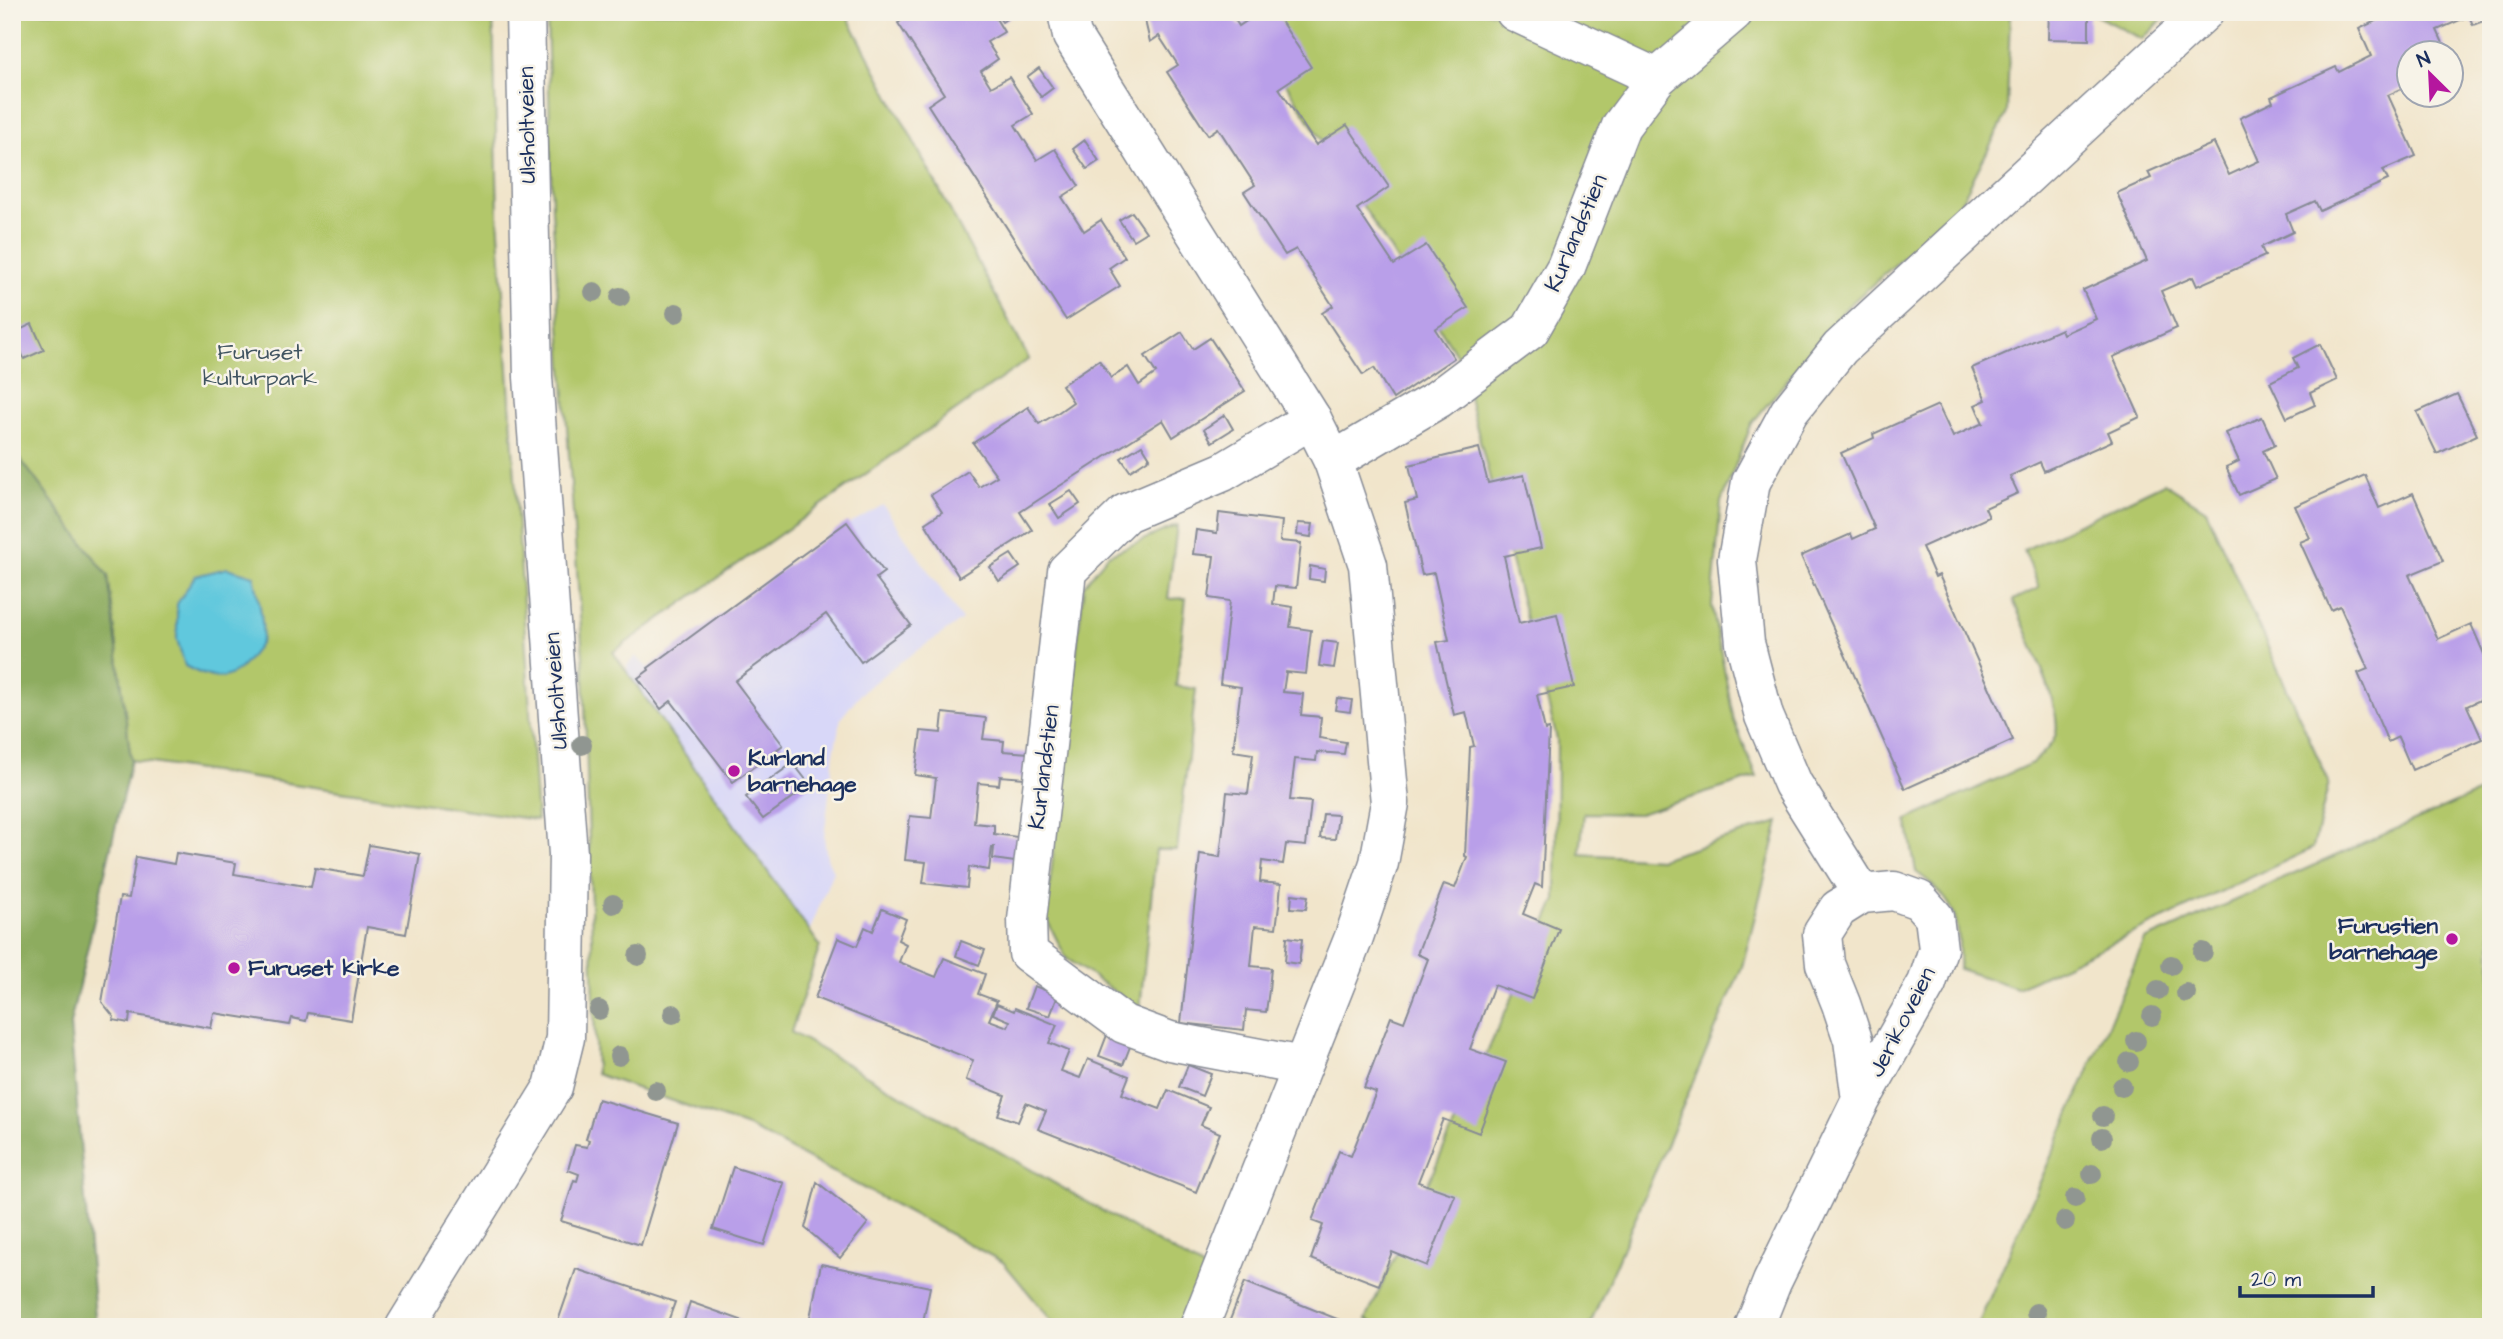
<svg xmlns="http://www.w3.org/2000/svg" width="2503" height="1339" viewBox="0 0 2503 1339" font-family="'Architects Daughter',sans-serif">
	<rect width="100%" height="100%" fill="#f7f3e8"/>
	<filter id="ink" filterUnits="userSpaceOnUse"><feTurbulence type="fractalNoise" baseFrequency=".0143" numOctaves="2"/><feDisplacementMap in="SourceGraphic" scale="14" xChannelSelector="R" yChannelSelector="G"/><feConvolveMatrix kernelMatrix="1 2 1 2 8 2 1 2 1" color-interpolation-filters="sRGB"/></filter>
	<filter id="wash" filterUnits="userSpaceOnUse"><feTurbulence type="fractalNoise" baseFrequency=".00686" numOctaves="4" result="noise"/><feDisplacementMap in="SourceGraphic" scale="28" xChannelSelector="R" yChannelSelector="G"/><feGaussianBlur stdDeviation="1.57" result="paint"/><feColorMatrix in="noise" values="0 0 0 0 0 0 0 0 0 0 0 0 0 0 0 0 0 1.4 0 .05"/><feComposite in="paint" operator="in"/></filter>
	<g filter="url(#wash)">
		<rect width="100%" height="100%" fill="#f1e5cb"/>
		<polygon fill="#d8d7f8" points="883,505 962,620 893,667 860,694 841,718 834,752 824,837 827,858 833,871 770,1033 639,810 627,665 636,656 648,668 847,522 849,524"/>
		<g fill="#b2c76b" stroke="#667b64" stroke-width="2">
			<polygon points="12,12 493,12 498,215 537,820 131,760 108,576 12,448"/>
			<polygon points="547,12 845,12 1029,359 613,652 820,946 791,1032 1209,1272 1188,1327 1057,1327 1003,1262 750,1128 596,1074 584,672 552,210"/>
			<polygon points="1241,12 2010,12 2007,113 1957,210 1846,308 1752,423 1721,502 1712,606 1734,721 1757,777 1639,814 1584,813 1580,854 1660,859 1779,822 1742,967 1589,1327 1383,1327 1366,1320 1556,900 1557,739 1459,359"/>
			<polygon points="2089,12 2171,12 2142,39"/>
			<path d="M2164,483L2206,510L2329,782L2313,848L2017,988L1959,969C1960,921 1958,901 1916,872L1907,820L2032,763C2041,755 2053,745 2056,734C2062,706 2025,629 2013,600L2039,588L2024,550Z"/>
			<polygon points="1177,525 1168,599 1186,598 1176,686 1196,689 1177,850 1156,850 1140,1009 1066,958 1046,918 1084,585 1108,555"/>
			<polygon points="2491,787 2491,1327 1977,1327 2145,940"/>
		</g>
		<polygon fill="#8dac5f" stroke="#546e5e" stroke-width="2" points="12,448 108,576 131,760 70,1024 96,1327 12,1327"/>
		<path fill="#61c8dd" stroke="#3e7c9e" stroke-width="2" d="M227,568L254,576C257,589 266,631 261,642C259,647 254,652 251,656C230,685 213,681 185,666L177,639V604L195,576Z"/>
		<g id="blocks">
			<g fill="#b99fe9">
				<polygon points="914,12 992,12 1004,32 987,42 998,59 981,71 991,87 1009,77 1033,114 1015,125 1037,160 1055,149 1079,186 1062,197 1084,231 1101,220 1125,257 1109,268 1120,286 1066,320 928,105 944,94 898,23"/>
				<polygon points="995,12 1017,12 1002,22"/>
				<polygon points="1143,12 1230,12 1239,26 1260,12 1275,12 1311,67 1279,88 1316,145 1347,125 1389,187 1357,209 1394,265 1426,245 1468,308 1435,329 1454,358 1393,399 1374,368 1363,375 1322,313 1333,306 1296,249 1285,255 1244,192 1255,185 1218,128 1208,135 1167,72 1178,65 1159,36 1150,42"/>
				<polygon points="2049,12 2089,12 2089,40 2048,39"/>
				<polygon points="2394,12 2491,12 2491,18 2473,25 2469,16 2437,30 2447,52 2408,52 2408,86 2388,95 2416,156 2383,170 2388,180 2320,211 2315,201 2286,214 2293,232 2261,247 2265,256 2197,286 2193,277 2161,291 2177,328 2113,357 2140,417 2108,432 2112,441 2044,471 2040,462 2010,476 2018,493 1985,508 1989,517 1922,547 1935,577 1939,575 2013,740 1905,789 1801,556 1851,534 1853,539 1875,529 1841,453 1874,438 1873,434 1938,405 1953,437 1983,423 1975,405 1986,400 1972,368 2061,329 2063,334 2096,319 2083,290 2147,261 2117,193 2151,178 2148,172 2214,143 2229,175 2259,161 2240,118 2273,102 2271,97 2336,67 2339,72 2371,56 2359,29"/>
				<polygon points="1039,68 1053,88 1041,97 1027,77"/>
				<polygon points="1085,140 1099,161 1087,169 1073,149"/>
				<polygon points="1132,212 1146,232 1133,240 1119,220"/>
				<polygon points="32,324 44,350 24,359 13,333"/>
				<polygon points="1182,332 1193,349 1210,338 1245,391 1173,437 1163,420 1055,489 1020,512 1032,530 959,577 925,523 942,512 931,495 968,471 979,487 997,476 973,443 1028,407 1039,424 1056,414 1073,402 1062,385 1099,360 1111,378 1128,367 1139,385 1156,373 1145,356"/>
				<polygon points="2320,344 2337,380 2310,393 2315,405 2287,418 2270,382 2298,368 2293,358"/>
				<polygon points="2457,394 2477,435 2437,454 2417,412"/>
				<polygon points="1225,415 1233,429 1212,442 1204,429"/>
				<polygon points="2262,417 2275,445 2263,451 2276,479 2239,495 2226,467 2239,461 2226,433"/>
				<polygon points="1142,445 1150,458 1130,471 1121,458"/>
				<polygon points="1479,448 1488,483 1524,475 1541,548 1504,556 1519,623 1557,614 1574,687 1537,695 1545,730 1549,729 1542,887 1535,884 1523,914 1559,929 1532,999 1494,985 1470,1049 1506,1062 1479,1133 1443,1119 1418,1182 1455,1195 1427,1266 1392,1252 1379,1285 1311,1259 1323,1225 1312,1221 1339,1151 1351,1156 1376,1092 1364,1088 1391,1017 1404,1022 1428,959 1417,954 1444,884 1455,888 1467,857 1465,856 1470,747 1474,746 1466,712 1454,715 1437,642 1449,640 1434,573 1422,575 1405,503 1417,500 1409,465"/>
				<polygon points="2365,475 2379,508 2413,493 2443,561 2409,575 2438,639 2471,624 2491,670 2491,695 2467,706 2482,739 2412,770 2398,737 2388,742 2358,673 2368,669 2340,606 2331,610 2300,542 2310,538 2295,506"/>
				<polygon points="1071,491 1080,504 1059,518 1050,504"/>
				<polygon points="1219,513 1282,521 1280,541 1301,543 1296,588 1275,586 1273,604 1293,607 1290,627 1311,630 1306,674 1286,672 1283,692 1303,694 1301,715 1321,717 1319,738 1346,742 1344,754 1317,752 1316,761 1295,759 1290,800 1311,802 1306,846 1286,844 1283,864 1262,861 1260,882 1281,884 1279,906 1276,928 1255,926 1251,966 1271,968 1269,990 1266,1012 1246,1010 1244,1030 1181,1023 1200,854 1220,857 1227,792 1248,794 1253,754 1233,751 1241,687 1220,684 1230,601 1209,598 1214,556 1193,554 1196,530 1217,533"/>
				<polygon points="847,522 884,572 876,578 911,625 861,662 826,614 735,681 783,745 733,782 671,701 661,709 638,678 649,670 648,668"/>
				<polygon points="1298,523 1313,524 1311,537 1297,535"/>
				<polygon points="1011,554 1020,567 999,581 990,567"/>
				<polygon points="1310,566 1325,569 1324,581 1309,579"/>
				<polygon points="1323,641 1338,643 1334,668 1319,666"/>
				<polygon points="1337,698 1352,700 1350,712 1335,710"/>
				<polygon points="943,713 986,718 983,739 1004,741 1003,751 1029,753 1025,778 1000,776 999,785 978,783 976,802 974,823 994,825 994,834 1018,837 1015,862 993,859 994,847 992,847 989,870 969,867 967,888 923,883 926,862 905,860 910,816 931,818 936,778 915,775 921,731 941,733"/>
				<polygon points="793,763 810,785 763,819 746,797"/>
				<polygon points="1323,814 1338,815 1335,839 1320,838"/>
				<polygon points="369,845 420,854 406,934 367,927 351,1020 308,1013 306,1021 292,1018 290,1025 214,1013 211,1028 130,1014 129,1023 113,1020 114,1017 102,1002 120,897 129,898 136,857 174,864 176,853 236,863 234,874 311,887 315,868 363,876"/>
				<polygon points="1292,894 1308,896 1306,909 1291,908"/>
				<polygon points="882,909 906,919 898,940 906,944 899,962 936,977 944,958 985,974 978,994 997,1001 989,1020 1008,1027 1010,1021 993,1014 997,1004 1014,1011 1015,1008 1057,1025 1049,1043 1069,1051 1061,1071 1080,1078 1088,1059 1129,1076 1122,1094 1139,1101 1160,1109 1168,1090 1209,1107 1201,1125 1220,1133 1196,1192 1038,1129 1046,1111 1026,1103 1018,1122 998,1115 1005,1095 966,1080 973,1060 815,998 838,938 857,946 865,927 873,931"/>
				<polygon points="1287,937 1302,939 1299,964 1285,962"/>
				<polygon points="961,941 985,950 979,965 956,956"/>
				<polygon points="1034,986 1058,995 1050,1016 1026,1008"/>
				<polygon points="1107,1035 1131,1044 1123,1065 1099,1056"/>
				<polygon points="1188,1065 1211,1074 1202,1096 1179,1087"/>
				<polygon points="598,1099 678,1123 641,1245 561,1221 574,1180 577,1181 579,1174 568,1170 575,1145 587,1147 589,1140 586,1139"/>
				<polygon points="733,1167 784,1183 764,1245 713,1229"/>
				<polygon points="817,1182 868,1223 840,1258 805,1228"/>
				<polygon points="821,1264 930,1287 922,1327 808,1327"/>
				<polygon points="576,1269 675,1302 666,1327 556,1327"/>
				<polygon points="1245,1282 1357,1327 1248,1327 1230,1320"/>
				<polygon points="690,1302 741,1320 738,1327 682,1327"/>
			</g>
		</g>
	</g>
	<g filter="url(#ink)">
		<use href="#blocks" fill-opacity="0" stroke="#868a94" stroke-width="2"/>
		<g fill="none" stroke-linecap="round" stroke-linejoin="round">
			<defs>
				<g id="minor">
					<polyline points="1067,12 1072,36 1312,419 1333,461 1368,565 1390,803 1379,863 1354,937 1199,1327"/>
					<polyline points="1515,12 1657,78"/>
					<polyline points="1333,461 1438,399 1530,330 1566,267 1621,126 1657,78 1734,12"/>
					<polyline points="1862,894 1793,784 1764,716 1745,643 1737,560 1751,482 1789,412 1840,348 2204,12"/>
					<polyline points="1302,1066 1170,1041 1124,1024 1028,953 1027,920 1067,571 1126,513 1223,472 1312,419"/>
					<polyline points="405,1327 553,1087 565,1038 568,854 533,377 525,12"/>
					<polyline points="1754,1327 1772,1282 1861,1100 1927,983 1938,949 1934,917 1919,900 1894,891 1862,894 1838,909 1822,934 1825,964 1841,1004 1853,1040 1861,1100"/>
				</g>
			</defs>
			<use href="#minor" stroke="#868a94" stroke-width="41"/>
			<use href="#minor" stroke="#fff" stroke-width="38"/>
		</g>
		<g fill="#909691">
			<circle cx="594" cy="292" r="10"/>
			<circle cx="620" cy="297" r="10"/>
			<circle cx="676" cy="313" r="10"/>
			<circle cx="582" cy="745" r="10"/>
			<circle cx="613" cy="904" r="10"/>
			<circle cx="2203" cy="952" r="10"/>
			<circle cx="638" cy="956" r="10"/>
			<circle cx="2171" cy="965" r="10"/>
			<circle cx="2158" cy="990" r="10"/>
			<circle cx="2186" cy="993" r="10"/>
			<circle cx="599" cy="1010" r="10"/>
			<circle cx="673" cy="1014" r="10"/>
			<circle cx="2152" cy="1016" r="10"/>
			<circle cx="2136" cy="1041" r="10"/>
			<circle cx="619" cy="1056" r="10"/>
			<circle cx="2129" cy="1062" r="10"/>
			<circle cx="2122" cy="1087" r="10"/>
			<circle cx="656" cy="1091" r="10"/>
			<circle cx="2103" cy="1116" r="10"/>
			<circle cx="2102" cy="1138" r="10"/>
			<circle cx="2092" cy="1174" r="10"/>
			<circle cx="2075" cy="1198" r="10"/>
			<circle cx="2065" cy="1221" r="10"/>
			<circle cx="2036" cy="1313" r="10"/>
		</g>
	</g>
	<g fill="#b5179e" stroke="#f7f3e8" stroke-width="2.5">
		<circle cx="734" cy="771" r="7"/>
		<circle cx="2452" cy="939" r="7"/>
		<circle cx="234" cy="968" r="7"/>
	</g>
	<g text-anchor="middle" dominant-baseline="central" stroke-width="5" stroke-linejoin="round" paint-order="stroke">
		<g font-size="23" fill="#1b2f5e" stroke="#f7f3e8">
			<text transform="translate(527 125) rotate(-91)">Ulsholtveien</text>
			<text transform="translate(1576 233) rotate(-67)">Kurlandstien</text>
			<text transform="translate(556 691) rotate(-94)">Ulsholtveien</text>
			<text transform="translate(1044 767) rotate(-83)">Kurlandstien</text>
			<text transform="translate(1902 1022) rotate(-63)">Jerikoveien</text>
		</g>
		<g font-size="23" fill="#415561" stroke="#f7f3e8">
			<text x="260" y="352">Furuset<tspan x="260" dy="26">kulturpark</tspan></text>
		</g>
		<g font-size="23" font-weight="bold" fill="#1b2f5e" stroke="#f7f3e8" text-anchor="start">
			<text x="748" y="758">Kurland<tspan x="748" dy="26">barnehage</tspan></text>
			<text x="2438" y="926" text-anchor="end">Furustien<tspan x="2438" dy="26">barnehage</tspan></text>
			<text x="248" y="968">Furuset kirke</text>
		</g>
	</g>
	<rect width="2503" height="1339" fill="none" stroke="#f7f3e8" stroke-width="42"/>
	<g transform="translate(2430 74) rotate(336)"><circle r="33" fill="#f7f3e8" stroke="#9fa5b1" stroke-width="2"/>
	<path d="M0-5L12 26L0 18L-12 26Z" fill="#b5179e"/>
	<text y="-10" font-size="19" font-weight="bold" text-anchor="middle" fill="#1b2f5e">N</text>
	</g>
	<path d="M2240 1286v10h133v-10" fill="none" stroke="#1b2f5e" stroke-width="3.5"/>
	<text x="2251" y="1286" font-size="21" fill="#1b2f5e" stroke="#f7f3e8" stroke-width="5" paint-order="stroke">20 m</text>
</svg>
